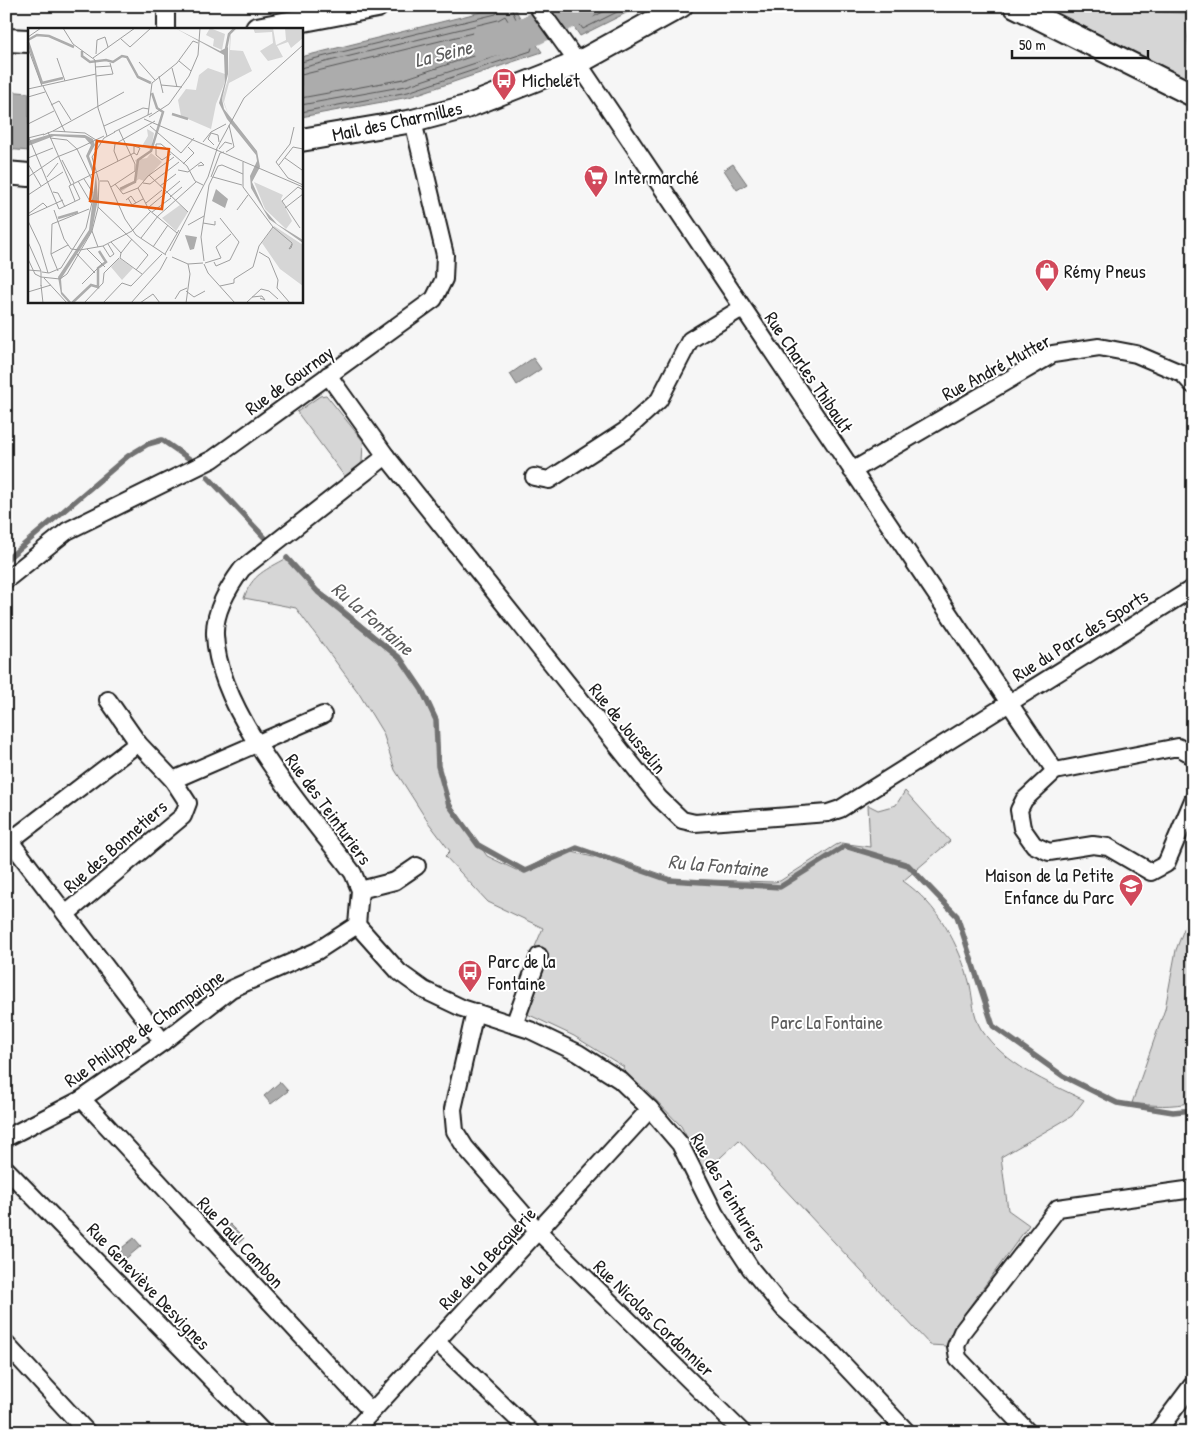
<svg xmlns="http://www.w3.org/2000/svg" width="1199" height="1438" viewBox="0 0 1199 1438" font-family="'Patrick Hand',sans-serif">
	<rect width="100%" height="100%" fill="#f6f6f6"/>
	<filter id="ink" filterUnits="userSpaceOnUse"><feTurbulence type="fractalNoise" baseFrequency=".02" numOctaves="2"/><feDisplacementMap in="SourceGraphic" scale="10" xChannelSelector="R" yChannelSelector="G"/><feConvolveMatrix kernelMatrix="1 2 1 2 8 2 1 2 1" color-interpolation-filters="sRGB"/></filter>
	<g filter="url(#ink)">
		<g fill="#d6d6d6" stroke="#797979">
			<path d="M1045,6C1092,6 1139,12 1186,13C1185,37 1193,59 1193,83Z"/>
			<polygon points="326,395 363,441 362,463 345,477 297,412 320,396"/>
			<path d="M287,558L312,585L337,603L402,658L426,696L434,716L439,769L444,788L453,807L487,856L516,870L528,868L552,855L568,851L593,857L604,854L675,879L774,882L780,881L836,845L841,843L870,847L868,805L878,810L896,805L905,791L950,841L903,881C938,905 959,944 970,985C973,999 973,1016 981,1029C1005,1065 1047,1082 1084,1100L1072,1116L1001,1157L1008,1210L1029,1225L956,1325L946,1346L930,1345L739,1140L705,1172L681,1126L645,1089L621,1073L624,1067L574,1036L523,1012L528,995L533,996L549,958L534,949L543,928L488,902L445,856L450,851L428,822L395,770L383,733L358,692L296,608L244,598C252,574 266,570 287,558Z"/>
			<path d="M1193,905V1102C1171,1107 1154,1106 1132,1103L1165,1009L1176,950Z"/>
		</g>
		<g fill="#acacac" stroke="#727272">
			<polygon points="560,6 640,6 580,36"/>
			<polygon points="501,7 514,7 528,32 542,52 409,97 301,117 301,57"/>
			<polygon points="6,91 29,93 29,151 6,149"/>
			<polygon points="733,164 747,184 737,190 724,170"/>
			<polygon points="533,358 541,369 517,385 510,374"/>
			<polygon points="280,1082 288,1091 271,1104 264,1096"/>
			<polygon points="230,1224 244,1238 237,1245 224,1231"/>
			<polygon points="134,1238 141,1246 124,1260 117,1252"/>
		</g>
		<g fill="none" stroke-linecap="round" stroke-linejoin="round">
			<g stroke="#565656" stroke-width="1">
				<polyline points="566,6 583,29 629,6"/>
				<polyline points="573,6 585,21 615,6"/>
				<polyline points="301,62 496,14 501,6"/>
				<polyline points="301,68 498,20 505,16 523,45 521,48 406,86 301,105"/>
				<polyline points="301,75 501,26 511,41 509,44 404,79 301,98"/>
				<polyline points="301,112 408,92 531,51 532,47 523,34 510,6"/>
			</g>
			<g stroke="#727272" stroke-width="5.5">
				<polyline points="208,477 265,538"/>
				<polyline points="287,558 318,592 401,659 422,690 436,720 438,766 449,805 478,845 525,871 577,848 669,880 780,887 845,846 908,865 957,916 993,1026 1063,1076 1117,1103 1173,1112 1193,1110"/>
				<polyline points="6,560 128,456 148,444 162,440 191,460"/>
			</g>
			<polyline stroke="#acacac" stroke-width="32" points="485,43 528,32 582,6"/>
			<defs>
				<g id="minor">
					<polyline points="166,6 166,29"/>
					<polyline points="537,6 578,63 1055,771"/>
					<polyline points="328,375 386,456 659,798 682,820 695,823 828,813 840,809 1193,588"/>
					<polyline points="852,471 1053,354 1099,347 1136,354 1183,374 1193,385"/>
					<polyline points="534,477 549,480 625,431 659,400 690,340 742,308"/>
					<polyline points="6,580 67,531 213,459 434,299 444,279 445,255 413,121"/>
					<polyline points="138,743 10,841 163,1042"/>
					<polyline points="1193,758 1189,753 1178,747 1055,771 1024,800 1019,810 1022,828 1034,845 1049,852 1093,845 1108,847 1151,872 1166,864 1193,800"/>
					<polyline points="173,780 323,715"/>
					<polyline points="360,890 395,881 417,866"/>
					<polyline points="66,914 183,816 188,803 173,780 138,743 108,700"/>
					<polyline points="357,925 399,972 424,990 462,1008 530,1030 578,1053 620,1080 650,1109 680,1144 715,1214 751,1269 783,1308 829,1349 907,1432"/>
					<path d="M357,925L360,890L353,873C307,812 218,713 215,635C214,611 228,588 242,569L386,456"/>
					<polyline points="475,1012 453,1109 455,1131 465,1147 539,1232 742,1432"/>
					<polyline points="514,1025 539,956"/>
					<polyline points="82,1099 371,1411"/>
					<polyline points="6,1138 82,1099 163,1042 231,989 317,951 357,925"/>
					<polyline points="6,1169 263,1432"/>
					<polyline points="437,1342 531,1432"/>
					<polyline points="6,1344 87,1432"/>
					<polyline points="353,1432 650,1109"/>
					<polyline points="1028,1432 958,1358 956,1346 962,1332 1058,1208 1193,1189"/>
					<polyline points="1157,1432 1193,1384"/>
				</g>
				<g id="secondary">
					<polyline points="1015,6 1193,95"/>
					<polyline points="257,29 377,6"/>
					<polyline points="6,40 29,41"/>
					<polyline points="301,140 413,121 466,107 578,63 681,6"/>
					<polyline points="6,173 29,175"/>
				</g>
			</defs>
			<use href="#minor" stroke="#1c1c1c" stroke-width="20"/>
			<use href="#secondary" stroke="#1c1c1c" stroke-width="26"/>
			<use href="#minor" stroke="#fff" stroke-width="16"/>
			<use href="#secondary" stroke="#fff" stroke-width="22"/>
		</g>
	</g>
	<defs>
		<symbol id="bus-pin" viewBox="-11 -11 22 30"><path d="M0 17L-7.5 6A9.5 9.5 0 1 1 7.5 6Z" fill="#d1495b" stroke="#fff"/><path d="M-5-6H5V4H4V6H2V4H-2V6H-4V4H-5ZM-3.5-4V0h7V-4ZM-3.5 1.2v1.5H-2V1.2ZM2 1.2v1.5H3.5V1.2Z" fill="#fff"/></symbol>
		<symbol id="supermarket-pin" viewBox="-11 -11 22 30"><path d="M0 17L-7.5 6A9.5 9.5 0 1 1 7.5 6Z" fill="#d1495b" stroke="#fff"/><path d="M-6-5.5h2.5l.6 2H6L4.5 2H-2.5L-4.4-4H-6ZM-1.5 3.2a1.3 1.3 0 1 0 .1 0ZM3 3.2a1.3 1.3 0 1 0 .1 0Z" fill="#fff"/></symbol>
		<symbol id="shop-pin" viewBox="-11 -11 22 30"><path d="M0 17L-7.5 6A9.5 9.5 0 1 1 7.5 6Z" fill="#d1495b" stroke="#fff"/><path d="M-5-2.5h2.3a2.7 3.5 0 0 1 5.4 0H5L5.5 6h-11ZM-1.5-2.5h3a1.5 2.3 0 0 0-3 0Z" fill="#fff"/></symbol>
		<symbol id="school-pin" viewBox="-11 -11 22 30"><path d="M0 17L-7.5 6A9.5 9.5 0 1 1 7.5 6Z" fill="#d1495b" stroke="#fff"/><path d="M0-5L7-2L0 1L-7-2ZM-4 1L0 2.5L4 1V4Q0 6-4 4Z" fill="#fff"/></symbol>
	</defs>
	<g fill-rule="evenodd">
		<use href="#bus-pin" x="490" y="66" width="28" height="38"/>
		<use href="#supermarket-pin" x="582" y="163" width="28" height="38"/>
		<use href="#shop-pin" x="1033" y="257" width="28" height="38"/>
		<use href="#school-pin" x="1117" y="872" width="28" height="38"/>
		<use href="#bus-pin" x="456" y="958" width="28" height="38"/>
	</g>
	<g text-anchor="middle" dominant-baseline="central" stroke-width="4" stroke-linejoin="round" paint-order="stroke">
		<g font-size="19" fill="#1c1c1c" stroke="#fff" text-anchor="start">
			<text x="522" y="80">Michelet</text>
			<text x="614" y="177">Intermarché</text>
			<text x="1064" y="271">Rémy Pneus</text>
			<text x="1114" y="875" text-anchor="end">Maison de la Petite<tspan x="1114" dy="22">Enfance du Parc</tspan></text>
			<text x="488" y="961">Parc de la<tspan x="488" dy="22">Fontaine</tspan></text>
		</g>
		<g font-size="19" fill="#1c1c1c" stroke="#fff">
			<text transform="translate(397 121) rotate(-12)">Mail des Charmilles</text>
			<text transform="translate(996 367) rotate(-28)">Rue André Mutter</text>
			<text transform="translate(809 372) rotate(56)">Rue Charles Thibault</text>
			<text transform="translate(289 380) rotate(-36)">Rue de Gournay</text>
			<text transform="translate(1080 635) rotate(-32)">Rue du Parc des Sports</text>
			<text transform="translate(628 728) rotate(51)">Rue de Jousselin</text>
			<text transform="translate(329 809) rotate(54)">Rue des Teinturiers</text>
			<text transform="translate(115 846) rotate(-41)">Rue des Bonnetiers</text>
			<text transform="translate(144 1028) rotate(-35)">Rue Philippe de Champaigne</text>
			<text transform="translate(729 1192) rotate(60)">Rue des Teinturiers</text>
			<text transform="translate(241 1242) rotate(47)">Rue Paul Cambon</text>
			<text transform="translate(487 1258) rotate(-47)">Rue de la Becquerie</text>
			<text transform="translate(149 1286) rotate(46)">Rue Geneviève Desvignes</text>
			<text transform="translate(654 1318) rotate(44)">Rue Nicolas Cordonnier</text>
		</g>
		<g font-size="19" fill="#5d5d5d" stroke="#fff">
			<text x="827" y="1022">Parc La Fontaine</text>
		</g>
		<g font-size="20" font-style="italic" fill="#5d5d5d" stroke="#fff">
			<text transform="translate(443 53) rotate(-14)">La Seine</text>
			<text transform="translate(373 618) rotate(41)">Ru la Fontaine</text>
			<text transform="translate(718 865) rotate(5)">Ru la Fontaine</text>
		</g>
	</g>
	<g transform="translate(28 28)">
		<rect width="275" height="275" fill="#f6f6f6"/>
		<path d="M182,0L197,6L194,22L185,18L186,11L178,7ZM212,0L203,5L202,22L215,23L224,43L201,55L196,74L201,88L194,71L200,51L202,6ZM225,0H245L248,17L258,12L257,0H275V10L263,20L260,14L249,18L255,29L240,33L232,23L245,15L244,4L227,5ZM197,28L199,33L197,54L188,76L183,101L153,88L150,72L158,61L168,62L171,47L180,40L197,46ZM119,101L126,105L123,122L114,118L120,108ZM123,125L134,134L116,153L111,151L93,164L92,162L97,157L108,152L110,139L107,132L119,130ZM226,154L255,167L253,171L264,193L258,201L237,181ZM152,177L160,184L148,203L134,190ZM246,198L275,217V258L252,241L234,215ZM91,230L105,240L94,252L83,239Z" fill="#d6d6d6"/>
		<path d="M147,0L192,23L200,19V46L194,71L196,81L229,123L232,139L224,154L236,181L249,196L275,212V215L241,191L223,160L222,148L229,133L228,127L199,91L191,75L197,54L196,27ZM23,106L57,107L65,111L67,117L61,128L67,145L65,146L58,128L63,117L57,110L26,108L0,118V113ZM68,146L70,171L64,203L33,251L34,264L44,275H41L33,266L30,249L61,202ZM188,161L200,171L197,180L184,173ZM157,207L169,209L166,221L162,222Z" fill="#acacac"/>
		<path fill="none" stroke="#acacac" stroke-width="2.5" d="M0,12L9,7L21,8L46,19M0,14L14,55L35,50M198,21L201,6L207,0M54,23V28L62,34L78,32L85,34L94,28L99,29L110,49L123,55M144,86L160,91M92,161L107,154L110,132L123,123L135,84L129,80L124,65M30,190L50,184M44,275L63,257L70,259V240L78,234L71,223"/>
		<path fill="none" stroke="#9f9f9f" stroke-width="1" d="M35,0L45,16L67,32L70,80L79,108M0,9L13,0M93,11L102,19L123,0M0,20L14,58M68,26L69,12L77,9L80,19M29,30L37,53M65,30L107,0M151,33L163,43M111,34L127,52M67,39L83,38M144,40L149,59M68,48L85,46L82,35M131,48L135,65M133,57L154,59M15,58L37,104M0,61L68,46M0,69L17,64M23,77L31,73L43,92M120,87L124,55L149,35L165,13L170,15M121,89L141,76L161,48L170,27L172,0M116,91L275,159M0,96L26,83M76,98L115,80L121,81M122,98L153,125L166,110M266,99L262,116L248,134L260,150L275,157M25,103L96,64M20,104L43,157M86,104L124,85M15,107L25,103L57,105L68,112L67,122M0,110L16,106M1,110L31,181M175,114L183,104L198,96M186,117L180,111L183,105L190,107L191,114M49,121L76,108M191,121L197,114L204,116M188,122L216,70L275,17M198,124L206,119L201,97M143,126L134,132L128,127V116H133L159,138L167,153L175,157M0,130L25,120M257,130L274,142M34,132L46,155M90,133L86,123L87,116L127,93M0,136L13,158M155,136L166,125L160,119M194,137L215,146M251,137L265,119L275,121M150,142L160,144L173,134L176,137L170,138M121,147L160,184M0,149L29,129L49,121L39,112L22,110M19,149L30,135M183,149L192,125L196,124M185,149L214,157M56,151L65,165M50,153L63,175M72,153H80L97,191L108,207L138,227M115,155L122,156L151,134M87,156L95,166L110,160L120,148L146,129M132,158L148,146M83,159L107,143V136L91,102M110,160L121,182L149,205M25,164L30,165L37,179M0,167L35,144M142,169L154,159M100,170L104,177L115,171M98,172L103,168L108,175M47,173L41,158L106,125L109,127L112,120L106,118V125M118,175L134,162M70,179L120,227L108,242M121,179L152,153M257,180L275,166M31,181L52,171L45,156M26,182L36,211L43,221L52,222L75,218L104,203L123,183M209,182L220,167M124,184L143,170M0,186L15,175L19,179M0,188L35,172M0,193L12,218L20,245M175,195L187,197V193M160,197L176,188M245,199L264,215V217L263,220L261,221L264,216M272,200L254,173L270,159L275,162M64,203L70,219M113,210L130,188L168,154M0,214L13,243M83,214L93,225L92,230L114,246M75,218L82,229L86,226L80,216M125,219L140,197M59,221L77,239M142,223L180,149L189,121M231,224L241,230L250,252L249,260L262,275M93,225L104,211M23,226L40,217M49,226L67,245M137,226L151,202M144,229L160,236L175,235M0,231L7,246L13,249L32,251L39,246L64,203L70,180L71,153L64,129L76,110L87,104M176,233L173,209L181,157L190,138L194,137M186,234L188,238L202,232L211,214L192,190M177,235L193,230L188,219L203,206M176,236L180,245L207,275M0,242L13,243V258M30,243L23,226L24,196L61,181M14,244L21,245L33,240L58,200L65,170L64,152L49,121M16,250L39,275M54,256L74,236M13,257L15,275M192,258L206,255V251L225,239L231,218L245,199L215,159V134M158,263L166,269L177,263M0,264L23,257M224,269L234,268L237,272L232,270M147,271L152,263L159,260M56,275L75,255L76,245L91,230M75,275L94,255L103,258L134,226M103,275L132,242L139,229M112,275L125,266L132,275M158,275L162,246L160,236M218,275L233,261L241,263L250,271"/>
		<path fill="#e8590c" fill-opacity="0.15" stroke="#e8590c" stroke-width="2.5" d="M69,113L141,121L134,181L62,173Z"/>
		<rect width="275" height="275" fill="none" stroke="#1c1c1c" stroke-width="2.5"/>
	</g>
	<rect width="1199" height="1438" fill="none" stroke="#fff" stroke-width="25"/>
	<rect x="12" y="12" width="1174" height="1413" fill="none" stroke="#1c1c1c" stroke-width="2" filter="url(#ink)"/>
	<path d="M1012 50v8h136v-8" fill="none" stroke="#1c1c1c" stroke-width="2.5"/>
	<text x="1019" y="50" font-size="15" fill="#1c1c1c" stroke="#ffffff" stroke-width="4" paint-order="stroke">50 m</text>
</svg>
